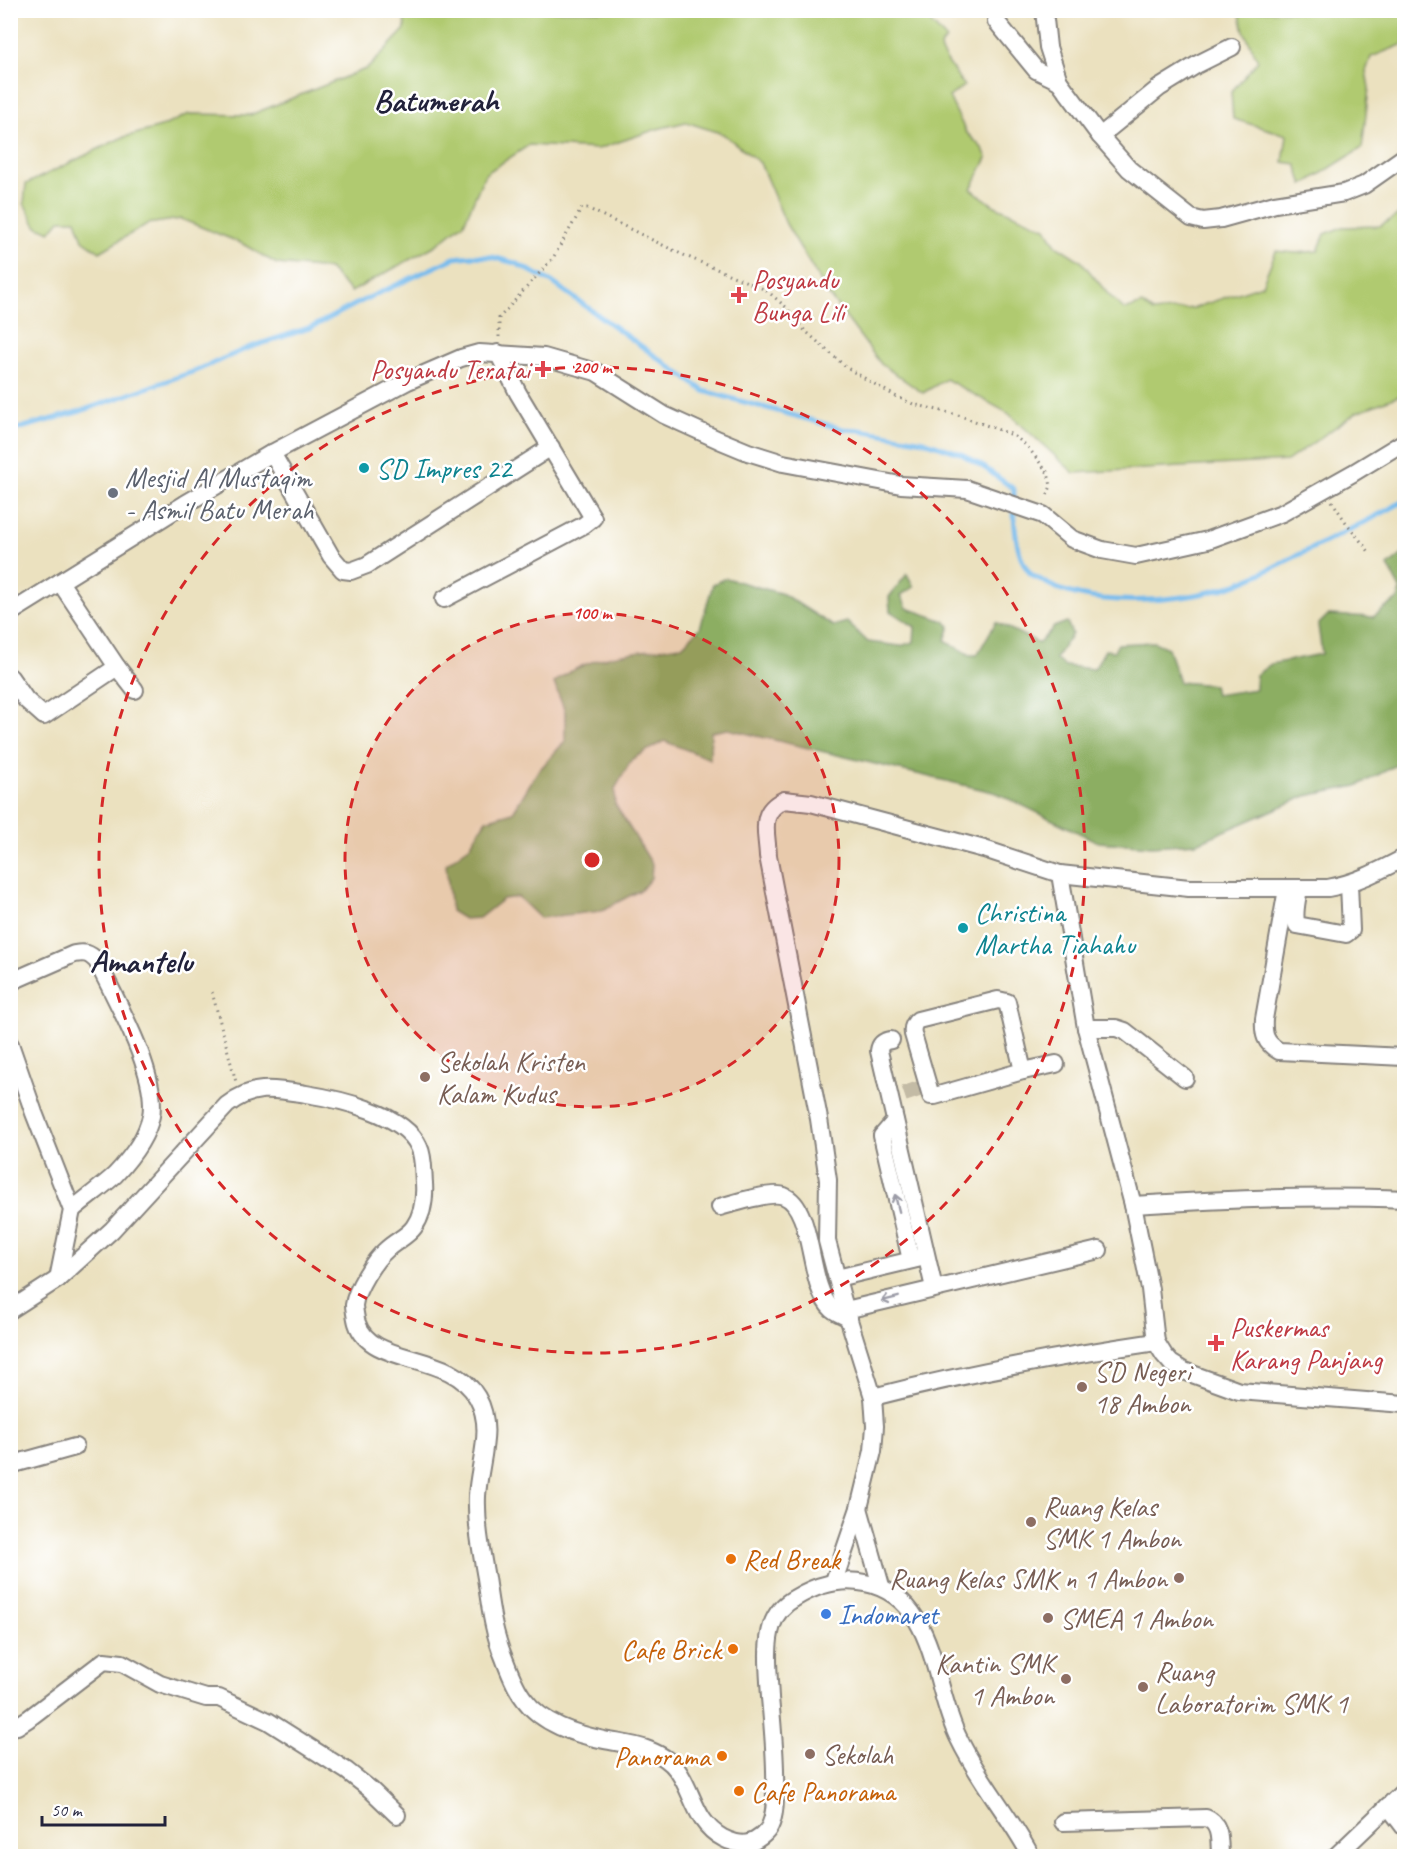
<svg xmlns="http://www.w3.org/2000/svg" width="1415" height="1867" viewBox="0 0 1415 1867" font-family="Caveat,sans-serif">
	<rect width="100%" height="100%" fill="#fff"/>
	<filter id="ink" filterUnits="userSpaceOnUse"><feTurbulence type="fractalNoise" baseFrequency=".0167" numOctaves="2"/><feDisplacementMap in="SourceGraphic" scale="12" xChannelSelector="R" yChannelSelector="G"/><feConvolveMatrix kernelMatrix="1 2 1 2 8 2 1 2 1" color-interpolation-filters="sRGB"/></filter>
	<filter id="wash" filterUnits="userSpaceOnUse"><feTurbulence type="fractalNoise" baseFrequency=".008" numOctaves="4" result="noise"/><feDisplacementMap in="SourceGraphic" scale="24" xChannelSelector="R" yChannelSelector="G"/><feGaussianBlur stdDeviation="1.35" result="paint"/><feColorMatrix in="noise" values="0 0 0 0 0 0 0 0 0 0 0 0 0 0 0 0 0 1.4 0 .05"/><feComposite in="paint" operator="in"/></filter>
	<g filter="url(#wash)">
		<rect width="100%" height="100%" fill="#ebe1bf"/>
		<g fill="#b0ca6f" stroke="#697655" stroke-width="1.5">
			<polygon points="404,11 920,11 946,39 940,47 941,52 964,86 949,97 966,132 983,149 987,158 971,189 995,206 1046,228 1056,245 1081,261 1108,294 1125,310 1142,304 1153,312 1194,308 1262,285 1276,251 1296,253 1318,251 1325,234 1342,227 1380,226 1404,211 1404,394 1357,412 1287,461 1074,473 1008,413 946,379 923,393 881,364 828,294 786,224 760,163 723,134 686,122 657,129 598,149 529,145 485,174 464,223 436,245 351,292 329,269 277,264 241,243 181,219 147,224 100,252 83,240 76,220 60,220 50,232 36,226 24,203 26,184 121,138 161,127 189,114 250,115 368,68 405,29"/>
			<polygon points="1239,11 1404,11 1404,44 1371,57 1366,71 1369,88 1362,148 1303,185 1296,164 1283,162 1287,135 1233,119 1231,92 1258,61 1244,31"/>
		</g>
		<path fill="#8cae62" stroke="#57684e" stroke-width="1.5" d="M1404,553V761L1357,786L1306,796L1197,843L1152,846L1098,842L997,793L728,729L711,732L710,759L664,741L632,759L615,789V804L652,864L651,878L641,890L601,911L540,918L518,897L503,899L479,918L464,919L451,911L446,864L469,847L486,820L513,812L536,774L565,741V712L554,683C588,654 639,651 682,646L700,628L713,584L726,578L783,594L833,626L847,622L868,642L900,646L914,642L915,627L890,611L889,597L907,574L914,587L901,595L907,608L944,621L950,626L945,640L970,655H977L996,622L1039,643L1054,627L1067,622L1072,634L1055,659L1065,666L1094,669L1105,650L1114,651L1118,644L1154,642L1168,648L1179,682L1213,685L1215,695L1256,689V675L1271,664L1322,654L1318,625L1328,615L1373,617L1399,598L1400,589L1388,566Z"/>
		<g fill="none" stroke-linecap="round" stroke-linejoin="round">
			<path stroke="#76bbed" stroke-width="5" d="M10,431L81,411L195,371L248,348L312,327L360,302L454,258L471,256L492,257L515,263L552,282L704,391L843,429L860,430L924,441L962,454L985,468L1014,489C1013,512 1014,555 1030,573C1032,576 1038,578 1041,580C1086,609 1179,603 1228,587C1250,580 1270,569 1290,559C1329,540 1367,522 1404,501"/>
		</g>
	</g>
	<g filter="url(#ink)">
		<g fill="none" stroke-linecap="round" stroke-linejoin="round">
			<polyline stroke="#c3bba5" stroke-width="16" stroke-dasharray="16 8" stroke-linecap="butt" points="904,1094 919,1089"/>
			<defs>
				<g id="minor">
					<polyline points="1044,10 1048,47 1059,81 1100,136 1129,169 1191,218 1203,221 1221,219 1275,204 1344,193 1364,185 1404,157"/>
					<polyline points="996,21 1036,70 1059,81"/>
					<polyline points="1100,136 1159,88 1198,64 1232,47"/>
					<polyline points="272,453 331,556 343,570 351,571 367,565 551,447"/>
					<polyline points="60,582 117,667"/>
					<polyline points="444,599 584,525 593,518 518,393 498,353"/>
					<polyline points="10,613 185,504 272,453 408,381 461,358 479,353 544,357 596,372 664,415 719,440 748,452 783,463 901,485 967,489 1043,515 1072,539 1102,550 1136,556 1208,540 1282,513 1353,473 1404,442"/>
					<polyline points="10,677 26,700 44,716 117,667 135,690"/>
					<path d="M1060,874L1189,888H1328C1356,883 1379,871 1404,858"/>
					<path d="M1287,889L1264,1019C1263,1034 1265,1043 1279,1051L1404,1057"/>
					<path d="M1299,889C1297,900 1293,915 1297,925L1346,934L1351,930L1349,884"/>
					<path d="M10,982L74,954C85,952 89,953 97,961C115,999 159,1074 151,1116C147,1137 129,1160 115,1175C102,1187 86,1198 72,1210"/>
					<path d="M998,1000L1007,1002L1023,1071L935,1096H931L913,1034C912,1028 913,1024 918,1020Z"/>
					<polyline points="1086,1028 1116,1028 1125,1031 1185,1078"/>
					<path d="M891,1040C884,1041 880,1043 879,1051L934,1288"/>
					<polyline points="10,1044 34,1113 72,1210 58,1279"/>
					<polyline points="1023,1071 1056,1064"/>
					<polyline points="895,1121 882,1136 911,1260"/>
					<path d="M1133,1205C1223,1199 1314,1195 1404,1199"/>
					<path d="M720,1207C734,1203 772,1191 784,1196C815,1208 807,1287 832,1309C837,1313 844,1316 849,1318"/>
					<polyline points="837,1278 921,1258"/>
					<path d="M10,1310L58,1279L112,1230L227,1105C253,1084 275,1089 306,1094C338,1099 404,1113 419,1147C424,1157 423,1172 424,1183C425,1198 423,1214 414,1227C407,1237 395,1241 386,1250C374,1260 356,1289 354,1305C354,1308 356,1320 357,1323C371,1367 450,1350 477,1397C495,1428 479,1462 477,1496C476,1524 481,1550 486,1578C490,1605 493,1632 504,1658C509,1671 515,1688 524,1699C542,1724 575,1734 604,1740C619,1743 635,1744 649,1750C661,1755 670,1760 678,1771C694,1794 695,1823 723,1838C730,1842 741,1845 749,1843C757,1841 767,1833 770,1826C775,1815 775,1802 775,1790C776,1759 773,1729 770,1698C769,1675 765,1647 772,1625C776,1613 784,1604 795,1598C816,1585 841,1578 865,1583C937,1597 932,1686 959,1739C979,1781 1010,1816 1031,1856"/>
					<polyline points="846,1310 1099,1250"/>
					<path d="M873,1397C966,1373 1061,1356 1156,1342"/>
					<polyline points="10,1465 75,1447"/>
					<polyline points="859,1508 881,1586"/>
					<path d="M834,1581L859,1508L873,1451L875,1426L873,1397L843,1301L827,1241L828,1180L819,1119L768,856C767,832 758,812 784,800L811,803L984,849L1060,874L1086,1028L1133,1205L1150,1289L1156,1342L1164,1355L1171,1363L1184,1371L1239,1391L1404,1404"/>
					<polyline points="10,1727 17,1726 28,1719 104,1661 122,1663 160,1684 206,1698 219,1698 268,1721 347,1771 370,1789 397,1815"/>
					<polyline points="1388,1806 1404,1827"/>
					<path d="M1063,1822L1206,1818C1222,1824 1219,1842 1220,1856"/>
					<polyline points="1336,1856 1404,1791"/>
				</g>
			</defs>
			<use href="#minor" stroke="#86827d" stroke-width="20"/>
			<g stroke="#86827d" stroke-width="3" stroke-dasharray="1.5 4.5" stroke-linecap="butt">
				<polyline points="499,337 499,318 553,258 582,208 587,208 681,254 766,290 787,308 802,328 847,368 895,396 913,404 958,415 1013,435 1027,446 1048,473 1051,486 1046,498"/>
				<polyline points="1332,501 1345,521 1370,553"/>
				<polyline points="212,992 236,1082"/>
			</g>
			<use href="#minor" stroke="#fff" stroke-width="16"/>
		</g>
		<defs><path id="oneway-shaft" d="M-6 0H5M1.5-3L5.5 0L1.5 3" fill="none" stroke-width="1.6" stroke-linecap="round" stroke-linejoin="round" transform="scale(1.5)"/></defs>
		<g stroke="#9c9ca7">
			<use href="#oneway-shaft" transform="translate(897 1203) rotate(-104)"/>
			<use href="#oneway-shaft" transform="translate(890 1299) rotate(166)"/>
		</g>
	</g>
	<circle cx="592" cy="860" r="247" fill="#d62828" fill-opacity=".12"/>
	<g fill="none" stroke="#d62828" stroke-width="3" stroke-dasharray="10 8">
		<circle cx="592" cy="860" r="247"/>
		<circle cx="592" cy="860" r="493"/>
	</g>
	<g fill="#e0444e" stroke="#fff" stroke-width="2">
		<path d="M736 286h6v6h6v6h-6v6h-6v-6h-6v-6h6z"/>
		<path d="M540 360h6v6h6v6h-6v6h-6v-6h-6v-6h6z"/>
		<path d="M1213 1334h6v6h6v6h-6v6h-6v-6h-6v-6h6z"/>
	</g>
	<g fill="#0f9aa8" stroke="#fff" stroke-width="2">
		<circle cx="364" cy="468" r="6"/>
		<circle cx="963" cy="928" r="6"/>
	</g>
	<circle fill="#6b7280" stroke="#fff" stroke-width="2" cx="113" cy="493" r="6"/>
	<g fill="#8d6e63" stroke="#fff" stroke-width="2">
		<circle cx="425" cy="1077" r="6"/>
		<circle cx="1082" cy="1387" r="6"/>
		<circle cx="1031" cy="1522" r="6"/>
		<circle cx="1179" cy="1578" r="6"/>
		<circle cx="1048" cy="1618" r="6"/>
		<circle cx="1066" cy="1679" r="6"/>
		<circle cx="1143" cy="1687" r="6"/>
		<circle cx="810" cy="1754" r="6"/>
	</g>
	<g fill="#e8710a" stroke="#fff" stroke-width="2">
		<circle cx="731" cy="1559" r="6"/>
		<circle cx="733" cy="1649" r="6"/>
		<circle cx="722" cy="1756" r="6"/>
		<circle cx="739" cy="1791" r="6"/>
	</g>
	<circle fill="#3f7fe0" stroke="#fff" stroke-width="2" cx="826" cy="1614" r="6"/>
	<g text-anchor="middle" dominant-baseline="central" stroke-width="5" stroke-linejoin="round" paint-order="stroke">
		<g font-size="28" fill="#be3a42" stroke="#fff" text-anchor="start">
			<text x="752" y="279">Posyandu<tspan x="752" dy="32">Bunga Lili</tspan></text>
			<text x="530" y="369" text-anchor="end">Posyandu Teratai</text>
			<text x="1230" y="1327">Puskermas<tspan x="1230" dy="32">Karang Panjang</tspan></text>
		</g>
		<g font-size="28" fill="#0d838f" stroke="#fff" text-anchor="start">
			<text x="376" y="468">SD Impres 22</text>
			<text x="975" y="912">Christina<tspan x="975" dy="32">Martha Tiahahu</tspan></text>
		</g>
		<g font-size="28" fill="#5b616d" stroke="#fff" text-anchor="start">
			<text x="125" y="477">Mesjid Al Mustaqim<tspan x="125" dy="32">- Asmil Batu Merah</tspan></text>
		</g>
		<g font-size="28" fill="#785e54" stroke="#fff" text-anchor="start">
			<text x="437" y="1061">Sekolah Kristen<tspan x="437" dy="32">Kalam Kudus</tspan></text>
			<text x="1094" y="1371">SD Negeri<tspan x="1094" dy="32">18 Ambon</tspan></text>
			<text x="1043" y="1506">Ruang Kelas<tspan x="1043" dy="32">SMK 1 Ambon</tspan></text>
			<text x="1167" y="1578" text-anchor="end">Ruang Kelas SMK n 1 Ambon</text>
			<text x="1060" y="1618">SMEA 1 Ambon</text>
			<text x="1054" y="1663" text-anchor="end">Kantin SMK<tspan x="1054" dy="32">1 Ambon</tspan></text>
			<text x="1155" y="1671">Ruang<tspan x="1155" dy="32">Laboratorim SMK 1</tspan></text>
			<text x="822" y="1754">Sekolah</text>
		</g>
		<g font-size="28" fill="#c56008" stroke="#fff" text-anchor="start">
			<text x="743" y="1559">Red Break</text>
			<text x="721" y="1649" text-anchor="end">Cafe Brick</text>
			<text x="710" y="1756" text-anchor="end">Panorama</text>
			<text x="751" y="1791">Cafe Panorama</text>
		</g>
		<g font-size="28" fill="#366cbe" stroke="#fff" text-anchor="start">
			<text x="838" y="1614">Indomaret</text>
		</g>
		<g font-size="32" font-weight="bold" fill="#22223b" stroke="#fff">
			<text x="436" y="100">Batumerah</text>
			<text x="141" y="961">Amantelu</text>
		</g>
	</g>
	<circle cx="592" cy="860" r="9" fill="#d62828" stroke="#fff" stroke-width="3"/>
	<g font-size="18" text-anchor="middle" font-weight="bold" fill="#d62828" stroke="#fff" stroke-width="5" stroke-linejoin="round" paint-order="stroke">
		<text x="592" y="373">200 m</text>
		<text x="592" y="619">100 m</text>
	</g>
	<rect width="1415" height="1867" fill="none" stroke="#fff" stroke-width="36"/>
	<path d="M42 1816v9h123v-9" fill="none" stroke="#22223b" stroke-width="3"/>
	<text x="51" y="1816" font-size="18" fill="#22223b" stroke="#ffffff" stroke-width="4.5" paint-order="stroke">50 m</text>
</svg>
